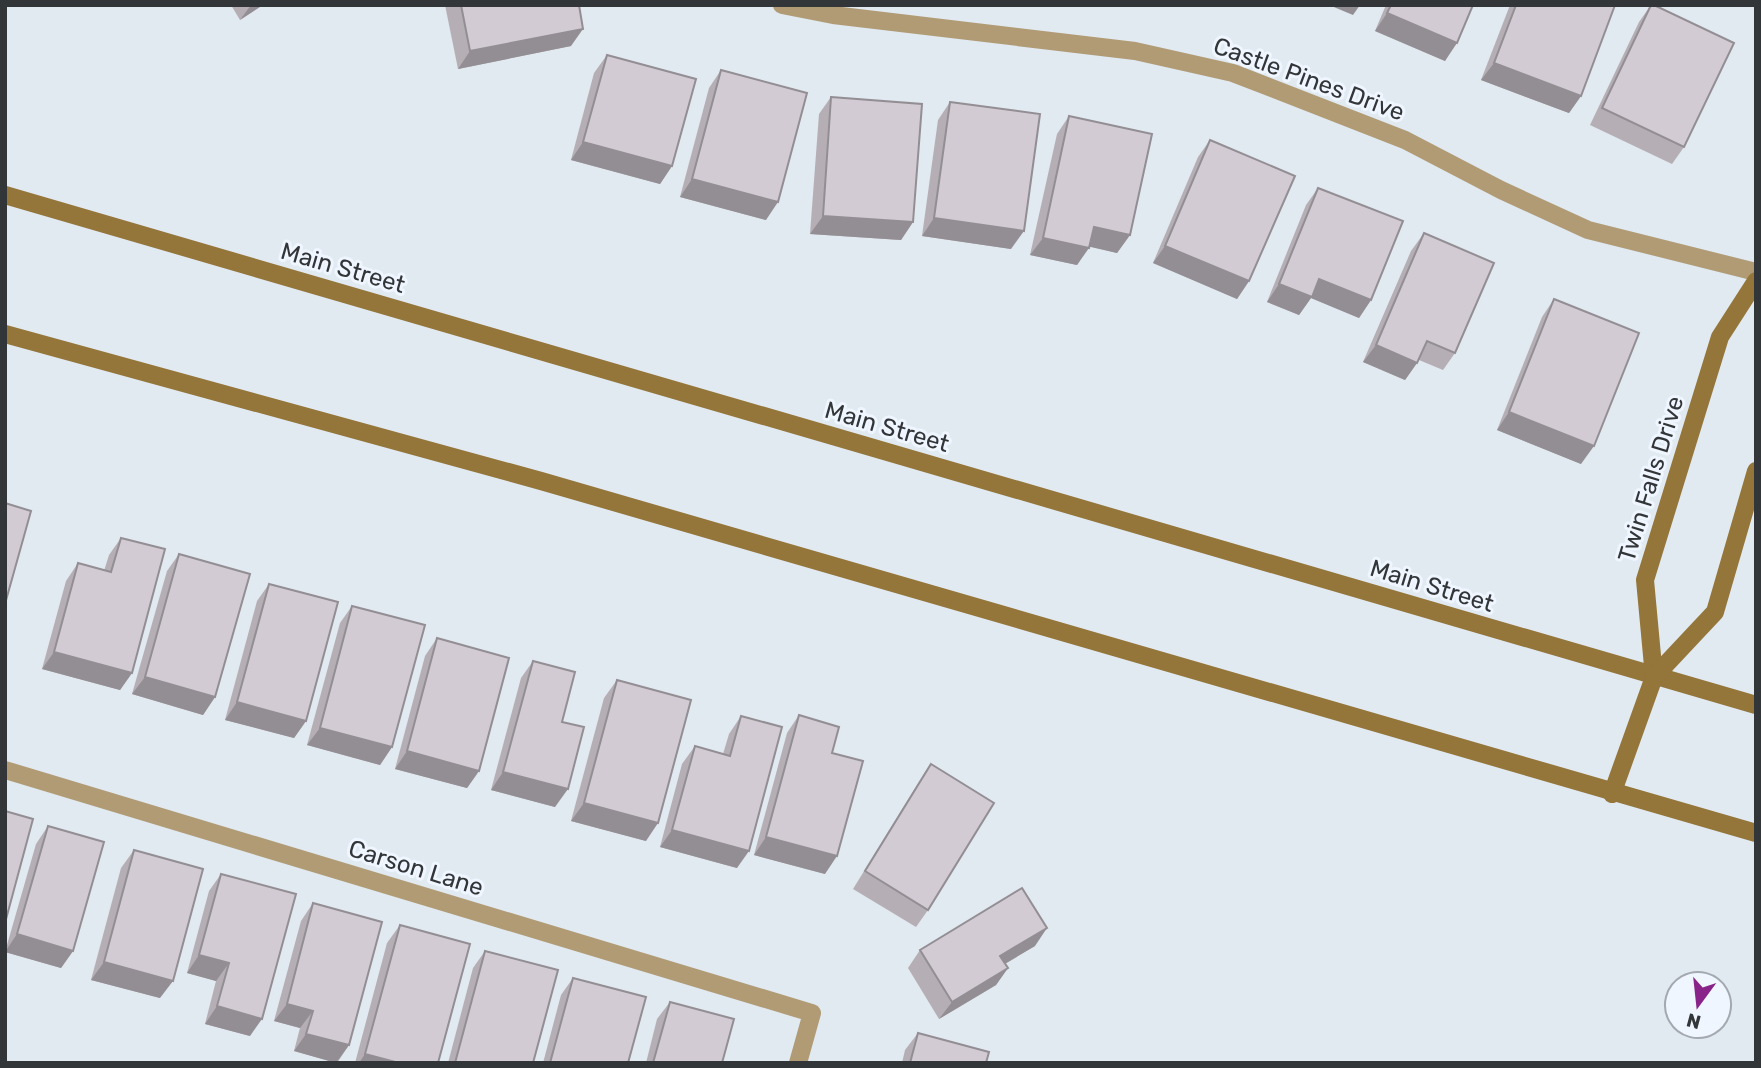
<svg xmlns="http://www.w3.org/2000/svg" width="1761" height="1068" viewBox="0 0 1761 1068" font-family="Rubik,sans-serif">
	<rect width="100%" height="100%" fill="#e1e9f1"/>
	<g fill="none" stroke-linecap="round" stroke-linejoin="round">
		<g stroke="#b09b75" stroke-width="18">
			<polyline points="782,5 833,15 1135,51 1233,73 1405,140 1501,190 1588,230 1756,272"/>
			<polyline points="5,770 812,1013 798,1063"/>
		</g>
		<g stroke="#94753a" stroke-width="18">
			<polyline points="5,195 1756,705"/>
			<polyline points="5,334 541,481 1756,833"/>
			<polyline points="1654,677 1645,580 1720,337 1756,281"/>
			<polyline points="1612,794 1654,677 1715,612 1756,471"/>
		</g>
	</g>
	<g fill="#b5afb5">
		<polygon points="231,5 263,5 240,20"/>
		<polygon points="445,5 579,5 571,46 458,69"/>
		<polygon points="1386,5 1473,5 1445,61 1375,31"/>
		<polygon points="1510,5 1615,5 1581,96 1569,113 1481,80"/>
		<polygon points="1651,5 1684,147 1672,164 1590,125 1639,22"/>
		<polygon points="607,55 672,166 660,184 571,160 594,73"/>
		<polygon points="721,70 766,220 680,197 709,88"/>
		<polygon points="831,97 913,222 901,240 810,234 819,114"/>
		<polygon points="950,102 1011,249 922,236 938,120"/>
		<polygon points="1069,116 1130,235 1117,253 1089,246 1077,265 1030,255 1057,134"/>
		<polygon points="1210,140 1249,281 1237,299 1153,263 1198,157"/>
		<polygon points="1318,188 1371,300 1359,318 1311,298 1299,315 1267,302 1306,205"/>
		<polygon points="1424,233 1455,353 1443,370 1419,360 1405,380 1363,362 1411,251"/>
		<polygon points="1554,299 1581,464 1497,430 1542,317"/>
		<polygon points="121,538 132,673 120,690 42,669 66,581 78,563 104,571 109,555"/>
		<polygon points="179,554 215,697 203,715 132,694 167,571"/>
		<polygon points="269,584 306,721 294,738 225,720 257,601"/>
		<polygon points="352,606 392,747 380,765 307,745 340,623"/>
		<polygon points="437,638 479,771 467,788 395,769 425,656"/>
		<polygon points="533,661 562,722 555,807 491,790 521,678"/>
		<polygon points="617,680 646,841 571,821 604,698"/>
		<polygon points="799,715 825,874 754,855 787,733"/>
		<polygon points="741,716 737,868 660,847 682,764 695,746 723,754 729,734"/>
		<polygon points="931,764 928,910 916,927 853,889 919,782"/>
		<polygon points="48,826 73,951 61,968 5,952 36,844"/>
		<polygon points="134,850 160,998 91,980 121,868"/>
		<polygon points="221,874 250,1036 205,1024 216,981 187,973 209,891"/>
		<polygon points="313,903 349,1045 337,1063 294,1051 300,1028 274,1021 301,921"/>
		<polygon points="400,925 438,1063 355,1063 387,943"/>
		<polygon points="1035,946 1005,963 1008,968 996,985 939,1019 908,968 920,950"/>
		<polygon points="485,951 533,1063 448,1063 473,968"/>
		<polygon points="573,978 628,1063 543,1063 561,995"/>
		<polygon points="670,1002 722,1063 646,1063 657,1019"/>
		<polygon points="918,1033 986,1063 902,1063 905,1050"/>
	</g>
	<g fill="#938e94">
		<polygon points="251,5 263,5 240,20"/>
		<polygon points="1329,5 1360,5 1353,15"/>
		<polygon points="1387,13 1457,43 1445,61 1375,31"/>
		<polygon points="583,29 571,46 458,69 470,51"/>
		<polygon points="1494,63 1581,96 1569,113 1481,80"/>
		<polygon points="583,142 672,166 660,184 571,160"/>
		<polygon points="692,179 778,202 766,220 680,197"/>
		<polygon points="823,216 913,222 901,240 810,234"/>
		<polygon points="934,218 1024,231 1011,249 922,236"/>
		<polygon points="1094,227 1130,235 1117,253 1082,245"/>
		<polygon points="1043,238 1089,248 1077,265 1030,255"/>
		<polygon points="1165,246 1249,281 1237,299 1153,263"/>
		<polygon points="1319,279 1371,300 1359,318 1311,298 1299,315 1267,302 1279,284"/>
		<polygon points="1376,345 1417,363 1405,380 1363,362"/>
		<polygon points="1509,412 1594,446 1581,464 1497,430"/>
		<polygon points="54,652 132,673 120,690 42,669"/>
		<polygon points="145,677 215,697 203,715 132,694"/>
		<polygon points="237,702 306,721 294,738 225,720"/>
		<polygon points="320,728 392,747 380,765 307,745"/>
		<polygon points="407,751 479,771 467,788 395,769"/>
		<polygon points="503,772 568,789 555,807 491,790"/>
		<polygon points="584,803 658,823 646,841 571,821"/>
		<polygon points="672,830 749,851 737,868 660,847"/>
		<polygon points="766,837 837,856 825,874 754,855"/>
		<polygon points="1047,928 1035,946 988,974 1000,956"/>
		<polygon points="17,934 73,951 61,968 5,952"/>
		<polygon points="199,955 229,963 216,981 187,973"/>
		<polygon points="104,962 173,981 160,998 91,980"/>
		<polygon points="1008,968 996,985 939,1019 952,1002"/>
		<polygon points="287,1004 313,1011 300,1028 274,1021"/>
		<polygon points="217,1006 262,1019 250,1036 205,1024"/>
		<polygon points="306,1034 349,1045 336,1063 294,1051"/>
		<polygon points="365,1054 399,1063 359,1063"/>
	</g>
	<g fill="#d2cbd3" stroke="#938e94" stroke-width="2">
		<polygon points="461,5 579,5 583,29 470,51"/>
		<polygon points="1391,5 1473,5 1457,43 1387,13"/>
		<polygon points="1516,5 1615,5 1581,96 1494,63"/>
		<polygon points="1651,5 1654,5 1734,43 1684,147 1602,108"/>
		<polygon points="607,55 696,79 672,166 583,142"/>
		<polygon points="721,70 807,93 778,202 692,179"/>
		<polygon points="831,97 922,104 913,222 823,216"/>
		<polygon points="950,102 1040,114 1024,231 934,218"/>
		<polygon points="1069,116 1152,134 1130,235 1094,227 1089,248 1043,238"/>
		<polygon points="1210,140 1295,176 1249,281 1165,246"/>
		<polygon points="1318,188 1403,221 1371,300 1319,279 1312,297 1279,284"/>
		<polygon points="1424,233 1494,263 1455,353 1427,341 1417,363 1376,345"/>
		<polygon points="1554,299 1639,333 1594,446 1509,412"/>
		<polygon points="5,503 31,511 5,604"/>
		<polygon points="121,538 165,549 132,673 54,652 78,563 111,572"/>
		<polygon points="179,554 250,574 215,697 145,677"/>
		<polygon points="269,584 338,602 306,721 237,702"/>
		<polygon points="352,606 425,625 392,747 320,728"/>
		<polygon points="437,638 509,658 479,771 407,751"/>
		<polygon points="533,661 575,672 562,722 584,727 568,789 503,772"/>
		<polygon points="617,680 691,700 658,823 584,803"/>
		<polygon points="799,715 839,727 832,753 863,761 837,856 766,837"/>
		<polygon points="741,716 782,727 749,851 672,830 695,746 730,756"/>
		<polygon points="931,764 994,803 928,910 865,871"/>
		<polygon points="5,811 33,819 5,923"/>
		<polygon points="48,826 104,842 73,951 17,934"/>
		<polygon points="134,850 203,869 173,981 104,962"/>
		<polygon points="221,874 296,894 262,1019 217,1006 229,963 199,955"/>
		<polygon points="1022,888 1047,928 1000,956 1008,968 952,1002 920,950"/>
		<polygon points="313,903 382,922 349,1045 306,1034 313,1011 287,1004"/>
		<polygon points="400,925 470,944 438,1063 399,1063 365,1054"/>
		<polygon points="485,951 558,970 533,1063 455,1063"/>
		<polygon points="573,978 646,997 628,1063 550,1063"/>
		<polygon points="670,1002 734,1019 722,1063 653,1063"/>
		<polygon points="918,1033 989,1052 986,1063 910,1063"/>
	</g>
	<g text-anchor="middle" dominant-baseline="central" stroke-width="6" stroke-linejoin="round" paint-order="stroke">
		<g font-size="24" fill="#333639" stroke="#eff6ff">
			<text transform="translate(1309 79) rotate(20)">Castle Pines Drive</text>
			<text transform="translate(343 268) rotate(16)">Main Street</text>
			<text transform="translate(887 427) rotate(16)">Main Street</text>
			<text transform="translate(1651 479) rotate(-73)">Twin Falls Drive</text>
			<text transform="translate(1432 586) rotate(17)">Main Street</text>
			<text transform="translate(416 868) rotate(17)">Carson Lane</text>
		</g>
	</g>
	<rect width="1761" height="1068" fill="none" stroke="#333639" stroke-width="14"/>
	<g transform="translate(1698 1005) rotate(195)"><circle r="33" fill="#eff6ff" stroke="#a4a9b0" stroke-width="2"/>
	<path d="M0-5L12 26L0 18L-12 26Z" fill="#89238a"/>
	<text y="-10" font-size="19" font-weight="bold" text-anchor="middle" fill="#333639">N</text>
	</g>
</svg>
